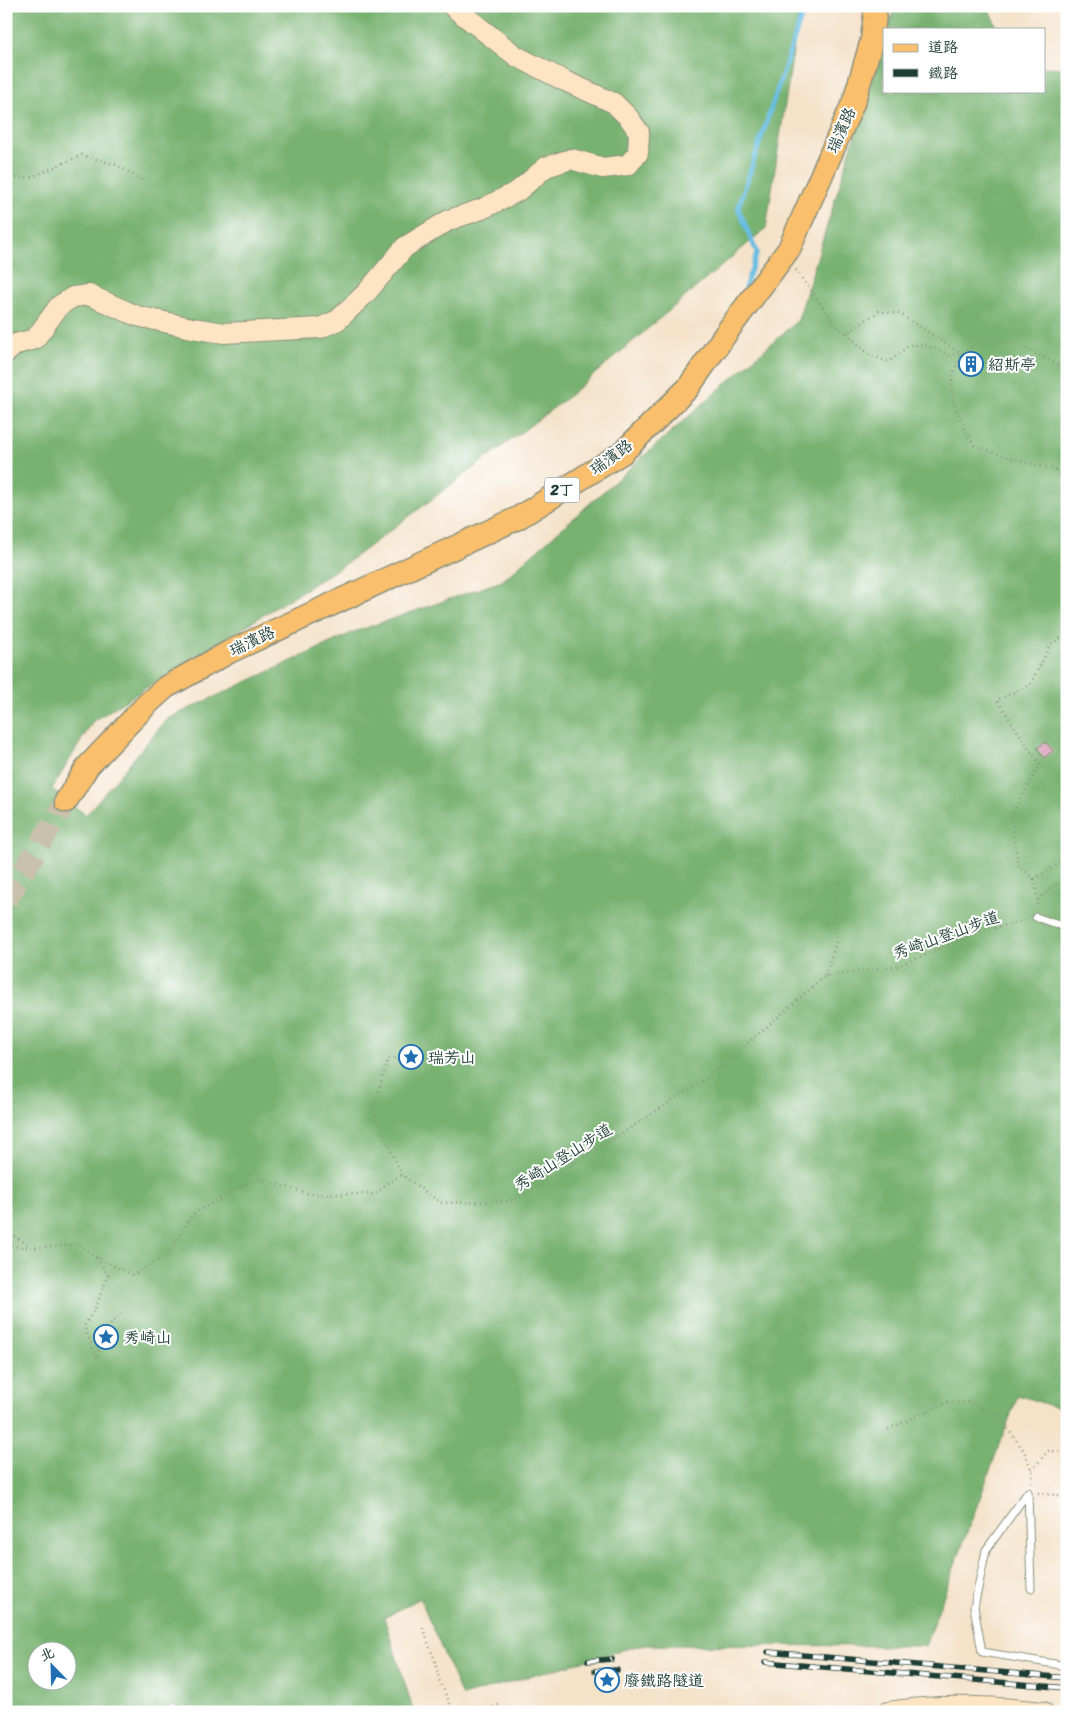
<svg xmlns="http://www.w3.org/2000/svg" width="1073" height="1718" viewBox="0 0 1073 1718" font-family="Sriracha,'LXGW WenKai TC',sans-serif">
	<rect width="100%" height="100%" fill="#fff"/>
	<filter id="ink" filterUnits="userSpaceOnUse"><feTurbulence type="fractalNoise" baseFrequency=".02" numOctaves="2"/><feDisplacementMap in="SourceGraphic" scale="10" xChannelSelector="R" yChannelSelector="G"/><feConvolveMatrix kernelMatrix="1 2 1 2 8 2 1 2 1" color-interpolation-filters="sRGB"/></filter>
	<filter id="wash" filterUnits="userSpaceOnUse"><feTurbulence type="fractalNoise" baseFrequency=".0096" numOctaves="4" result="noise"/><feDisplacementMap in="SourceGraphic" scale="20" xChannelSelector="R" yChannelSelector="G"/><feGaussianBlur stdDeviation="1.12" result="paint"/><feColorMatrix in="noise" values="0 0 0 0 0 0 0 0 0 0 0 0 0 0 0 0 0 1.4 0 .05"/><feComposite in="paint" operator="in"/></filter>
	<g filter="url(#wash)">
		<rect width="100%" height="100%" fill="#f4e2c9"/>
		<g fill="#78b271" stroke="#4c7852" fill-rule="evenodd">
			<path d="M6,6H800L766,228L564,400L347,563L93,721L52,789L86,815L167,719L354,632L502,581L798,320L884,41V91H1044V67L1067,68V1411L1018,1395L925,1646L640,1645L462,1696L420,1598L384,1618L414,1712H181L174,1705L155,1712H6ZM38,1650H68V1680H38Z"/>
			<polygon points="895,6 987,6 998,29 888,29"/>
		</g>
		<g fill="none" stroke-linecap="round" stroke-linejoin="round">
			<polyline stroke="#65bde3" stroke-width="4.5" points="745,287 757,253 738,208 805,6"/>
		</g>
		<g id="blocks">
			<g fill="#daa0bd">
				<circle cx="971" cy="363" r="5.5"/>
				<polygon points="1046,742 1053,751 1044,758 1037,748"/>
			</g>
		</g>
	</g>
	<g filter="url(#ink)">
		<use href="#blocks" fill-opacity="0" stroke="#8a907e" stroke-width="1"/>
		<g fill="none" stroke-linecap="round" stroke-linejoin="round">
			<polyline stroke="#c9c1ab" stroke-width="22" stroke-dasharray="22 11" stroke-linecap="butt" points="6,900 66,801"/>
			<defs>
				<g id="lane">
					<polyline points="1036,917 1067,928"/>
					<polyline points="1031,1588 1028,1492 986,1550 974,1607 982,1652 1067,1666"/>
				</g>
				<g id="secondary">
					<polyline points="6,353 16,344 35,339 59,306 73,297 89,295 137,316 192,328 224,333 320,328 338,320 367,292 405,247 449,220 482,209 518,191 546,167 571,159 603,168 628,165 638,153 639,132 629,118 614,103 565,81 516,56 452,6"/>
					<path d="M888,1712C939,1704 992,1706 1043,1712"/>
				</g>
				<polyline id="primary" points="66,801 88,766 147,704 166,687 229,652 518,518 622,453 688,388 729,329 789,249 854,101 872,40 876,6"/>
			</defs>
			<use href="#lane" stroke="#8a907e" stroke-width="9"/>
			<use href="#secondary" stroke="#8a907e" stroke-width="22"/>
			<use href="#primary" stroke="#8a907e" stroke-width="25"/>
			<g stroke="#8a907e" stroke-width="2.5" stroke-dasharray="1 4" stroke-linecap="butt">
				<polyline points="6,178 32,177 82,155 117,165 143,181"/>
				<polyline points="796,270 838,328 847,333 879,311 900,314 962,354"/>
				<polyline points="847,333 869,355 889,362 909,345 926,345 949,355 960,354"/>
				<path d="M1067,370C1039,355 1017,341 985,338L962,354L952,376V399L964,428L974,445L1016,460L1054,469L1067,481"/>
				<polyline points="1040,765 1044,757"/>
				<polyline points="1034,879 1038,900 1037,907"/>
				<polyline points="1034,879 1018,865 1011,815 1040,765 997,700 1030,685 1051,644 1067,634"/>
				<polyline points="1034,879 1067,859"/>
				<polyline points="1038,900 1055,884 1067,881"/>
				<polyline points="825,976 836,943 836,897 841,881"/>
				<polyline points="402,1175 373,1110 388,1059 400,1058 404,1053"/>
				<polyline points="6,1230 32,1248 80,1244 96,1257 133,1275 167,1255 193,1214 257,1178 309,1194 376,1194 386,1184 402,1175 441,1203 513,1201 623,1133 710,1076 825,976 897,966 984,931 1028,919"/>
				<polyline points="6,1245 31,1248"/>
				<polyline points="97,1258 108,1275 95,1309 84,1326 97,1359 101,1341 106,1337 112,1322 121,1314"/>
				<polyline points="888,1429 948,1402 968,1402 997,1414 1024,1451 1033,1474 1031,1482"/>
				<polyline points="1032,1470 1048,1451 1067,1452"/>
				<polyline points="1038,1493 1067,1496"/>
				<polyline points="423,1628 436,1664 439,1680 454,1712"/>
				<polyline points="479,1712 501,1704"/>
			</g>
			<use href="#lane" stroke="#fff" stroke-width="7"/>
			<use href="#secondary" stroke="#fde5c4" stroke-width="20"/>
			<use href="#primary" stroke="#f9bf6c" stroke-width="22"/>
			<defs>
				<g id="rail">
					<polyline points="768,1652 1067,1678"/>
					<polyline points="588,1661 612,1659"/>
					<polyline points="765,1662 1067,1688"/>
					<polyline points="595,1671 617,1670"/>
				</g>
			</defs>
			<use href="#rail" stroke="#1f3d34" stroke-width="5.5"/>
			<use href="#rail" stroke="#fff" stroke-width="4" stroke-dasharray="11" stroke-linecap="butt"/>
		</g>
	</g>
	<defs>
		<symbol id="building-ring" viewBox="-11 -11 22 22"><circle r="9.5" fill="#fff" stroke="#1f6fb2" stroke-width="1.5"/><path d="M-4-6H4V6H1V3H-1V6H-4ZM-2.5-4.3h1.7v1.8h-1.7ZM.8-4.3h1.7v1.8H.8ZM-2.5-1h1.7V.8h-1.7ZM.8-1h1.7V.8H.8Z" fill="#1f6fb2"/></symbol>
		<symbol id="sight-ring" viewBox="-11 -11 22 22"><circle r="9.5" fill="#fff" stroke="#1f6fb2" stroke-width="1.5"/><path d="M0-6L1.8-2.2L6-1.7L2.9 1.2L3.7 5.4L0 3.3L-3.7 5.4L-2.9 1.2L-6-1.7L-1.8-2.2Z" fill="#1f6fb2"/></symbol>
	</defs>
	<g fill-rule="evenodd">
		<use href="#building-ring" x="957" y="350" width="28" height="28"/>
		<use href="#sight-ring" x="397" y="1043" width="28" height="28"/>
		<use href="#sight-ring" x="92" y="1323" width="28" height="28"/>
		<use href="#sight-ring" x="593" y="1666" width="28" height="28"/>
	</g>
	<g text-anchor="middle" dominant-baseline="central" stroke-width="4" stroke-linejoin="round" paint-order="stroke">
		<rect fill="#fff" stroke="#627771" stroke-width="1" x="544.5" y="477.5" width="35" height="25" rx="4"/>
		<g font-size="15" font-weight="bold" fill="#1f3d34">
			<text x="562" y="490">2丁</text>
		</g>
		<g font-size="16" fill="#1f3d34" stroke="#fff">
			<text transform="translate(841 130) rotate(-66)">瑞濱路</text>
			<text transform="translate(611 457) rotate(-36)">瑞濱路</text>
			<text transform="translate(252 641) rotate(-25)">瑞濱路</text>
			<text transform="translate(946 935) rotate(-20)">秀崎山登山步道</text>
			<text transform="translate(563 1157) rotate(-32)">秀崎山登山步道</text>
		</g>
		<g font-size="16" fill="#1f3d34" stroke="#fff" text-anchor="start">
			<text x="988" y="364">紹斯亭</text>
			<text x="428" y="1057">瑞芳山</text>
			<text x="124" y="1337">秀崎山</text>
			<text x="624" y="1680">廢鐵路隧道</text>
		</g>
	</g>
	<rect width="1073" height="1718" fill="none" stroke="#fff" stroke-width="25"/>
	<rect x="883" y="28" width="162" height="65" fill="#ffffff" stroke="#a5b1ae"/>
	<rect x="893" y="44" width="25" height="8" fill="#f9bf6c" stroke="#a5b1ae"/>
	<text x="928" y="52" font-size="15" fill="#1f3d34">道路</text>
	<rect x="893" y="69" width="25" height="8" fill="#1f3d34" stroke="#a5b1ae"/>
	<text x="928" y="78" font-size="15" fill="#1f3d34">鐵路</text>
	<g transform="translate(52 1666) rotate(337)"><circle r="24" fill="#ffffff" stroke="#a5b1ae"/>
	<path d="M0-4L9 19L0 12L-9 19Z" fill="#1f6fb2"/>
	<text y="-8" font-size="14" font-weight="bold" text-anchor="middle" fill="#1f3d34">北</text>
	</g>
</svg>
